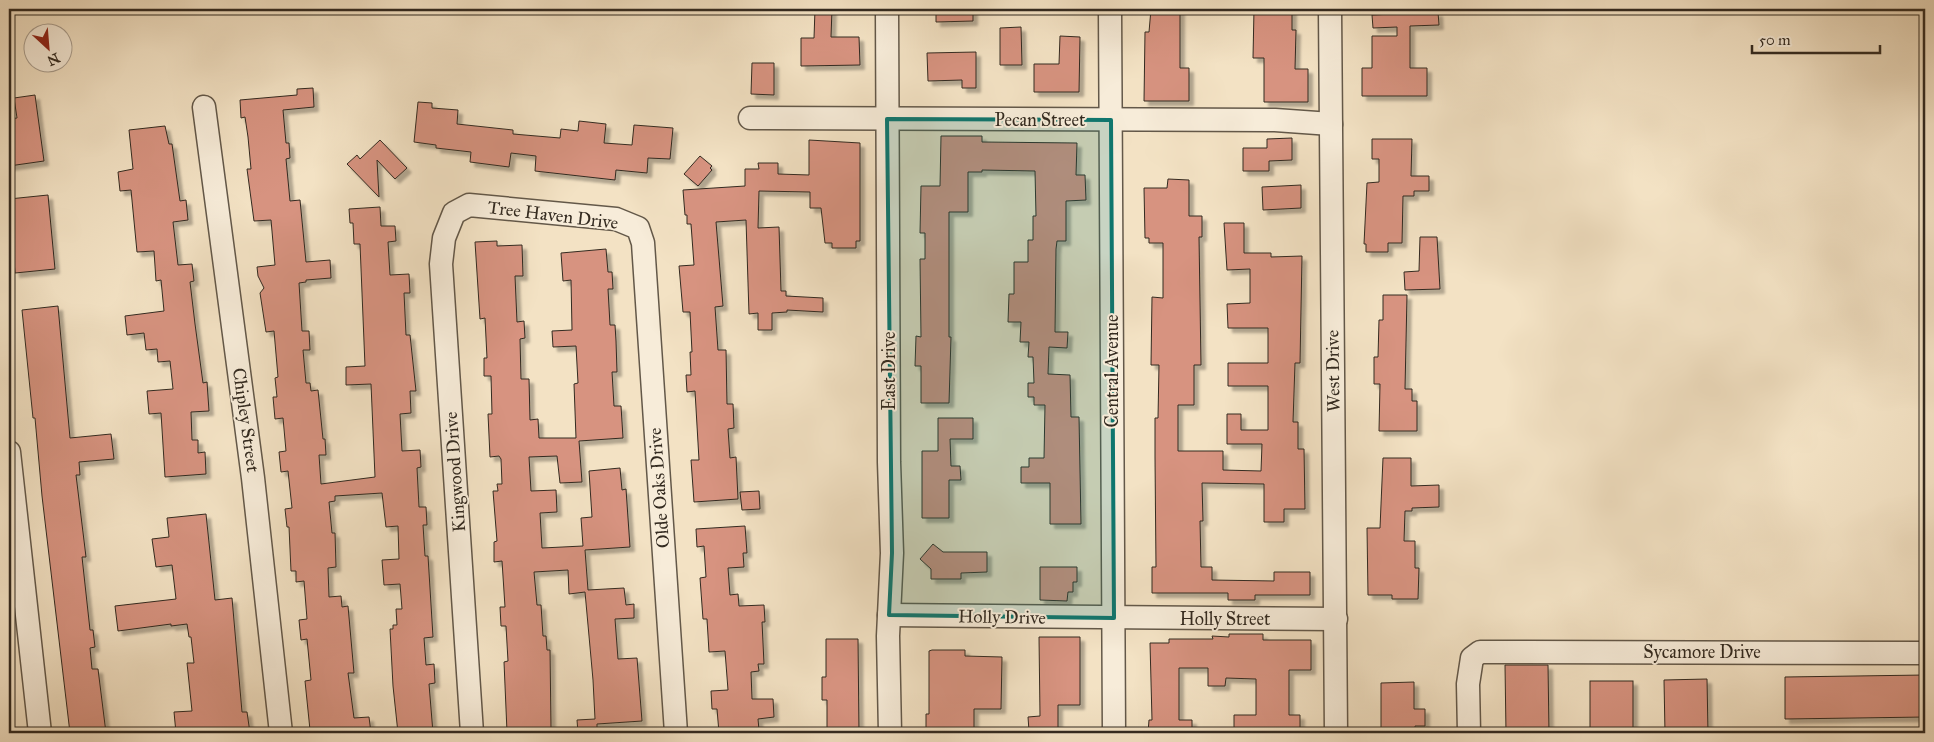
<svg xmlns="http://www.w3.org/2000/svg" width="1934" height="742" viewBox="0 0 1934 742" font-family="'IM FELL Great Primer',serif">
	<defs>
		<filter id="shadow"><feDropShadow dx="4.5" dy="4.5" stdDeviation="1" flood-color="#0004"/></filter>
	</defs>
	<rect width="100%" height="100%" fill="#f3e2c4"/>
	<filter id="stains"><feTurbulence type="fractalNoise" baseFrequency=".004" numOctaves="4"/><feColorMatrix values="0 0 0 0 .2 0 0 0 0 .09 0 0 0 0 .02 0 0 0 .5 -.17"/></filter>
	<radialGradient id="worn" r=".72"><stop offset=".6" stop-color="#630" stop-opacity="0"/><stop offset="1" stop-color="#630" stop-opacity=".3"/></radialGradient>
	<g fill="#d79380" stroke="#332a20" filter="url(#shadow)">
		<polygon points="815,9 832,9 831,37 859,37 860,65 801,66 801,38 814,38"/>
		<polygon points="936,9 973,9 973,21 936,22"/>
		<polygon points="1151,9 1180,9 1180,68 1189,68 1189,101 1144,101 1145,32 1149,32"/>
		<polygon points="1254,9 1292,9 1292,30 1296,30 1295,69 1308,69 1308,102 1264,102 1264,58 1253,58"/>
		<polygon points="1438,12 1439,25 1410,26 1410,68 1427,68 1427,96 1362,96 1362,68 1372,68 1372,36 1397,36 1397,27 1373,28 1372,15"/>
		<polygon points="1021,27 1022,65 1000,65 1000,28"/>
		<polygon points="1060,36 1080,37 1079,92 1034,92 1034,64 1059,64"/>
		<polygon points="976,52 976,88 962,88 962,80 928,81 927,53"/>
		<polygon points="752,63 774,63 774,95 751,94"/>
		<polygon points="313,88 314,107 283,110 286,143 289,143 290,158 286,159 290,201 300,200 306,262 330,260 331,278 306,280 306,282 299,283 302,331 309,331 310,350 303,350 306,383 310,383 311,391 318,390 323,439 325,439 326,455 319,455 321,484 375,477 371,384 346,385 346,367 365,366 360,244 354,244 353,223 350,223 349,209 380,207 381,226 395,226 396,241 388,242 390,275 409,274 410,293 404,293 406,335 410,335 416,391 410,391 411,413 400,414 402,451 420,450 421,467 417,468 419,507 426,507 427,525 423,525 425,556 428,556 433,637 424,638 426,665 434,664 435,683 429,684 433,733 398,733 393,686 390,629 393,629 393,625 397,625 396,609 402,609 400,584 384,585 382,560 399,559 398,526 386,527 382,493 335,496 335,501 329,502 332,533 335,533 336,567 328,568 329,597 341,596 342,607 348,606 354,673 348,673 354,718 369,717 371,733 323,733 322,729 310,730 305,681 311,680 307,639 301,640 299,620 307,619 304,581 296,582 296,571 291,571 289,527 287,527 285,509 292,508 288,471 281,472 279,452 286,451 283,418 275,419 273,397 277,397 275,378 278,377 274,331 266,332 260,293 264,288 258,276 257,267 275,265 271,220 254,221 247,169 251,169 248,137 245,117 241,118 240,100 297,95 297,89"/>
		<polygon points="35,95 44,161 9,166 9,119 17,118 14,98"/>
		<polygon points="418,102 432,103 432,108 458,110 457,124 513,130 513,134 560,138 561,129 578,131 579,121 606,124 604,143 632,145 634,125 673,128 670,159 648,158 647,173 616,170 615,180 535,171 536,156 511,153 509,167 470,162 471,152 436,148 436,145 414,142"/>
		<polygon points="165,126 169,144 172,144 180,201 186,200 188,220 173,222 178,265 192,264 194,281 190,282 195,324 203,383 207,382 209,411 191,412 192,440 198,440 198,453 205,452 206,474 165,477 161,413 149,414 147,391 173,389 170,361 158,362 157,349 146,350 144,333 127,335 125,316 164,311 161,280 156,281 154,251 137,252 131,190 120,191 118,172 133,169 129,130"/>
		<polygon points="941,136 982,136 982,142 1077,143 1076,175 1085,175 1086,200 1066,201 1066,241 1057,241 1056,249 1055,332 1068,332 1067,348 1049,347 1048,374 1070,375 1071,417 1079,417 1081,524 1050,524 1050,483 1021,483 1021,467 1029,467 1029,458 1044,458 1045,405 1034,405 1034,397 1028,397 1028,383 1034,383 1033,357 1028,357 1029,342 1020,342 1021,322 1008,322 1009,294 1014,294 1014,262 1028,262 1028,240 1033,240 1033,216 1036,216 1035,171 982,170 982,172 968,172 968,212 949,212 949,337 951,337 949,403 921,403 921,366 915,366 916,336 921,337 920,259 925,259 925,233 920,233 921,186 940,186"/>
		<polygon points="1292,138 1292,160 1269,161 1269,171 1243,171 1243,148 1267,148 1267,139"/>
		<polygon points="1372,139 1412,139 1411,176 1429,176 1429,191 1414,191 1414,196 1403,196 1402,243 1388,243 1388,252 1366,252 1366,244 1364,244 1367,183 1379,182 1379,159 1372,159"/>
		<polygon points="380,140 407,168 395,179 377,160 379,197 347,164 357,155 360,159"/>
		<polygon points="809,140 860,143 860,241 856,241 856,248 832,248 832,243 825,243 821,208 810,208 810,192 759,191 758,228 779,227 781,291 786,291 786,296 823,298 823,312 787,310 787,312 772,313 772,330 758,330 758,313 749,314 746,220 716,222 723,306 715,307 718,350 726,350 727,404 733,404 734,428 728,429 730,458 736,457 738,499 694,502 691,460 699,460 695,391 687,392 686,375 691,375 690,352 692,352 690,312 683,312 679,266 694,265 691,224 687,224 687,215 685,215 683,190 745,186 745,169 759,169 758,163 778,163 778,174 809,175"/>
		<polygon points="700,156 712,166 710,168 712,170 698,186 684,174"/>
		<polygon points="1168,179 1189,180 1189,216 1202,216 1202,237 1199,237 1201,365 1194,365 1194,405 1178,405 1178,451 1223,451 1223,470 1261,471 1262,444 1227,444 1227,414 1241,414 1241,430 1268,430 1268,386 1228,386 1228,363 1268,363 1268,328 1228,328 1227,304 1250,303 1250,269 1227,270 1224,223 1244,223 1244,253 1271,253 1271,257 1302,256 1300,363 1295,363 1293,422 1298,422 1298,449 1304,449 1305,509 1284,509 1284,522 1264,522 1264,484 1202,483 1203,521 1200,521 1201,567 1212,567 1212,580 1274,581 1274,572 1310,572 1310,595 1255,595 1255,600 1228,600 1228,593 1152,593 1152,567 1156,567 1155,457 1155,418 1158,418 1159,365 1151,365 1152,297 1163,298 1163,243 1149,243 1149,238 1145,238 1144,188 1167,188"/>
		<polygon points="1301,185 1301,208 1263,210 1262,187"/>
		<polygon points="48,195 55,269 15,273 9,199"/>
		<polygon points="1420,237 1437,237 1440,289 1405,290 1404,272 1419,271"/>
		<polygon points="497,241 497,246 522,245 523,276 515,276 517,322 524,321 525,338 520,339 521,379 529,379 530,420 538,419 539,438 576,438 574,384 578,383 576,346 553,347 552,331 572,330 571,280 563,281 561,253 606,249 608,272 612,272 613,289 608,289 610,325 615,325 616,341 617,372 612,372 614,406 621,406 623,438 579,441 582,482 560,483 557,456 529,457 531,491 556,490 557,512 540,513 542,548 583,546 581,518 592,517 589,471 620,468 622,490 626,489 630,547 585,550 588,590 624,588 626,605 634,604 634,618 615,619 618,659 637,658 642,721 597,724 597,733 578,733 577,720 595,719 593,680 585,592 569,594 568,570 534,572 537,605 541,605 543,636 546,636 547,650 550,650 551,728 507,732 504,662 508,661 506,626 501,626 500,607 505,607 502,561 494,562 494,542 497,541 493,491 498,491 497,484 502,484 501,459 499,456 490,457 488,414 492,414 491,376 484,376 484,358 487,358 485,318 480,319 475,242"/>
		<polygon points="1383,295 1407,295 1405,389 1412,389 1412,401 1417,401 1417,431 1379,431 1380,384 1374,384 1374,357 1378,357 1379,320 1383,320"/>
		<polygon points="58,306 70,438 111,434 114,459 79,462 80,475 76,475 86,557 82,557 90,630 93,630 95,647 90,648 92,669 98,669 106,733 70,733 42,496 35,418 33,418 22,310"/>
		<polygon points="938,418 973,418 973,439 950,439 951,466 960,466 961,480 949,480 949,518 922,518 922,451 938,451"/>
		<polygon points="1383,458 1411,458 1411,486 1439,485 1439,507 1412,508 1412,511 1405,511 1404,541 1415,541 1415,568 1419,568 1418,599 1392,599 1392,595 1368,595 1367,528 1380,528"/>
		<polygon points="759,491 760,509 742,510 740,492"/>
		<polygon points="206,514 215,600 232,598 242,712 247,712 250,733 176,733 174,712 192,711 187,663 194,663 191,637 189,637 187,624 171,626 171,624 118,631 115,606 176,599 172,565 156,567 152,539 169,537 167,518"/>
		<polygon points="745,526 747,553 743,553 744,567 728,568 730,595 738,594 739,606 764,605 765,622 762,622 764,664 758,664 759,671 751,672 752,699 773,699 774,717 758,719 759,730 719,733 717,709 712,709 711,691 728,690 725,651 709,652 707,619 703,619 700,578 706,577 704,546 697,547 696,529"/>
		<polygon points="933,544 943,552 987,552 987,572 961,573 961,579 931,579 931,569 920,559"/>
		<polygon points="1040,567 1077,567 1077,582 1073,582 1073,592 1068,592 1067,601 1040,600"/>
		<polygon points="1229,634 1263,634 1263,640 1311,640 1311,670 1289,670 1289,715 1300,715 1300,733 1234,733 1234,715 1256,715 1256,679 1226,678 1225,686 1208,686 1208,668 1179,668 1179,720 1192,720 1192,733 1148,733 1149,720 1152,720 1150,643 1169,643 1169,639 1213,639 1212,636 1229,637"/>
		<polygon points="1039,637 1080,637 1080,705 1058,705 1058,733 1029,731 1028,717 1040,716"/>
		<polygon points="826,639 858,639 859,733 827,733 827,700 822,700 822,677 826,677"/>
		<polygon points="932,650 965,650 965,656 1002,657 1001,709 974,709 974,733 926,733 926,714 929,714 929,651"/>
		<polygon points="1505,665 1548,665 1549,733 1506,733"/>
		<polygon points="1925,675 1925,717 1785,719 1785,677"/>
		<polygon points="1707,679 1708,733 1665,733 1664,680"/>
		<rect x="1590" y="681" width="43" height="52"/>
		<polygon points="1414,682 1414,709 1425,709 1425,726 1415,726 1415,733 1381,733 1381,683"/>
	</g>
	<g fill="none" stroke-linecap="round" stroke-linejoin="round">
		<defs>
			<g id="minor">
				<polyline points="887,9 889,462 892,553 888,636 890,733"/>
				<polyline points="1110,9 1114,733"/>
				<polyline points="1330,9 1336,733"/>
				<polyline points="204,107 253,478 281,733"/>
				<polyline points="750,118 1275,120 1331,124"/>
				<polyline points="9,452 40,733"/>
				<polyline points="889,615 1336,619"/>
				<polyline points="472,733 441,264 444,238 454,213 469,205 616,219 638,228 643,243 676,733"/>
				<polyline points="1469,733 1468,684 1472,658 1480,652 1925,653"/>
			</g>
		</defs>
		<use href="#minor" stroke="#635849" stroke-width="25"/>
		<use href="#minor" stroke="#f7ecd9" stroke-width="22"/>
	</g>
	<path fill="#0f766e" fill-opacity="0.2" stroke="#0f766e" stroke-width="4" stroke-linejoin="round" d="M887,119L1111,120L1114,618L889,615L892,553Z"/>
	<g text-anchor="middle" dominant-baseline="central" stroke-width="4" stroke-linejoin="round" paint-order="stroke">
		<g font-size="18" fill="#332a20" stroke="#f7ecd9">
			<text x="1040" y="120">Pecan Street</text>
			<text transform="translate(553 215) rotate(7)">Tree Haven Drive</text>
			<text transform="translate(889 371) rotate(-90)">East Drive</text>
			<text transform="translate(1112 371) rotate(-90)">Central Avenue</text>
			<text transform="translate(1333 371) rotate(-91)">West Drive</text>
			<text transform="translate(246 420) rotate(82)">Chipley Street</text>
			<text transform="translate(455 472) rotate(-94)">Kingwood Drive</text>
			<text transform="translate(659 488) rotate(-94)">Olde Oaks Drive</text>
			<text transform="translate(1002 617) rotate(1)">Holly Drive</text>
			<text x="1225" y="619">Holly Street</text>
			<text x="1702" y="652">Sycamore Drive</text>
		</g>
	</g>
	<rect width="1934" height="742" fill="none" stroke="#f3e2c4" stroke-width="30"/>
	<rect x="10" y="10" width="1914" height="722" fill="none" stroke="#332a20" stroke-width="2.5"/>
	<rect x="15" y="15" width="1904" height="712" fill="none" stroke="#332a20"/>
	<g transform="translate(48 48) rotate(154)"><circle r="24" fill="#f7ecd9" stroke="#a99e8f"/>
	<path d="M0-4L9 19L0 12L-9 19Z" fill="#8f2418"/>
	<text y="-8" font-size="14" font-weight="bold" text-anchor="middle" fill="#332a20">N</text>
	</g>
	<path d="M1752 45v8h128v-8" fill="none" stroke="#332a20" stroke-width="2.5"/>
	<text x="1759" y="45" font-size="15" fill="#332a20" stroke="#f7ecd9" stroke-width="4" paint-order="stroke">50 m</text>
	<rect width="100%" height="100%" filter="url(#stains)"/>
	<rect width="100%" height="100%" fill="url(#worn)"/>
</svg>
